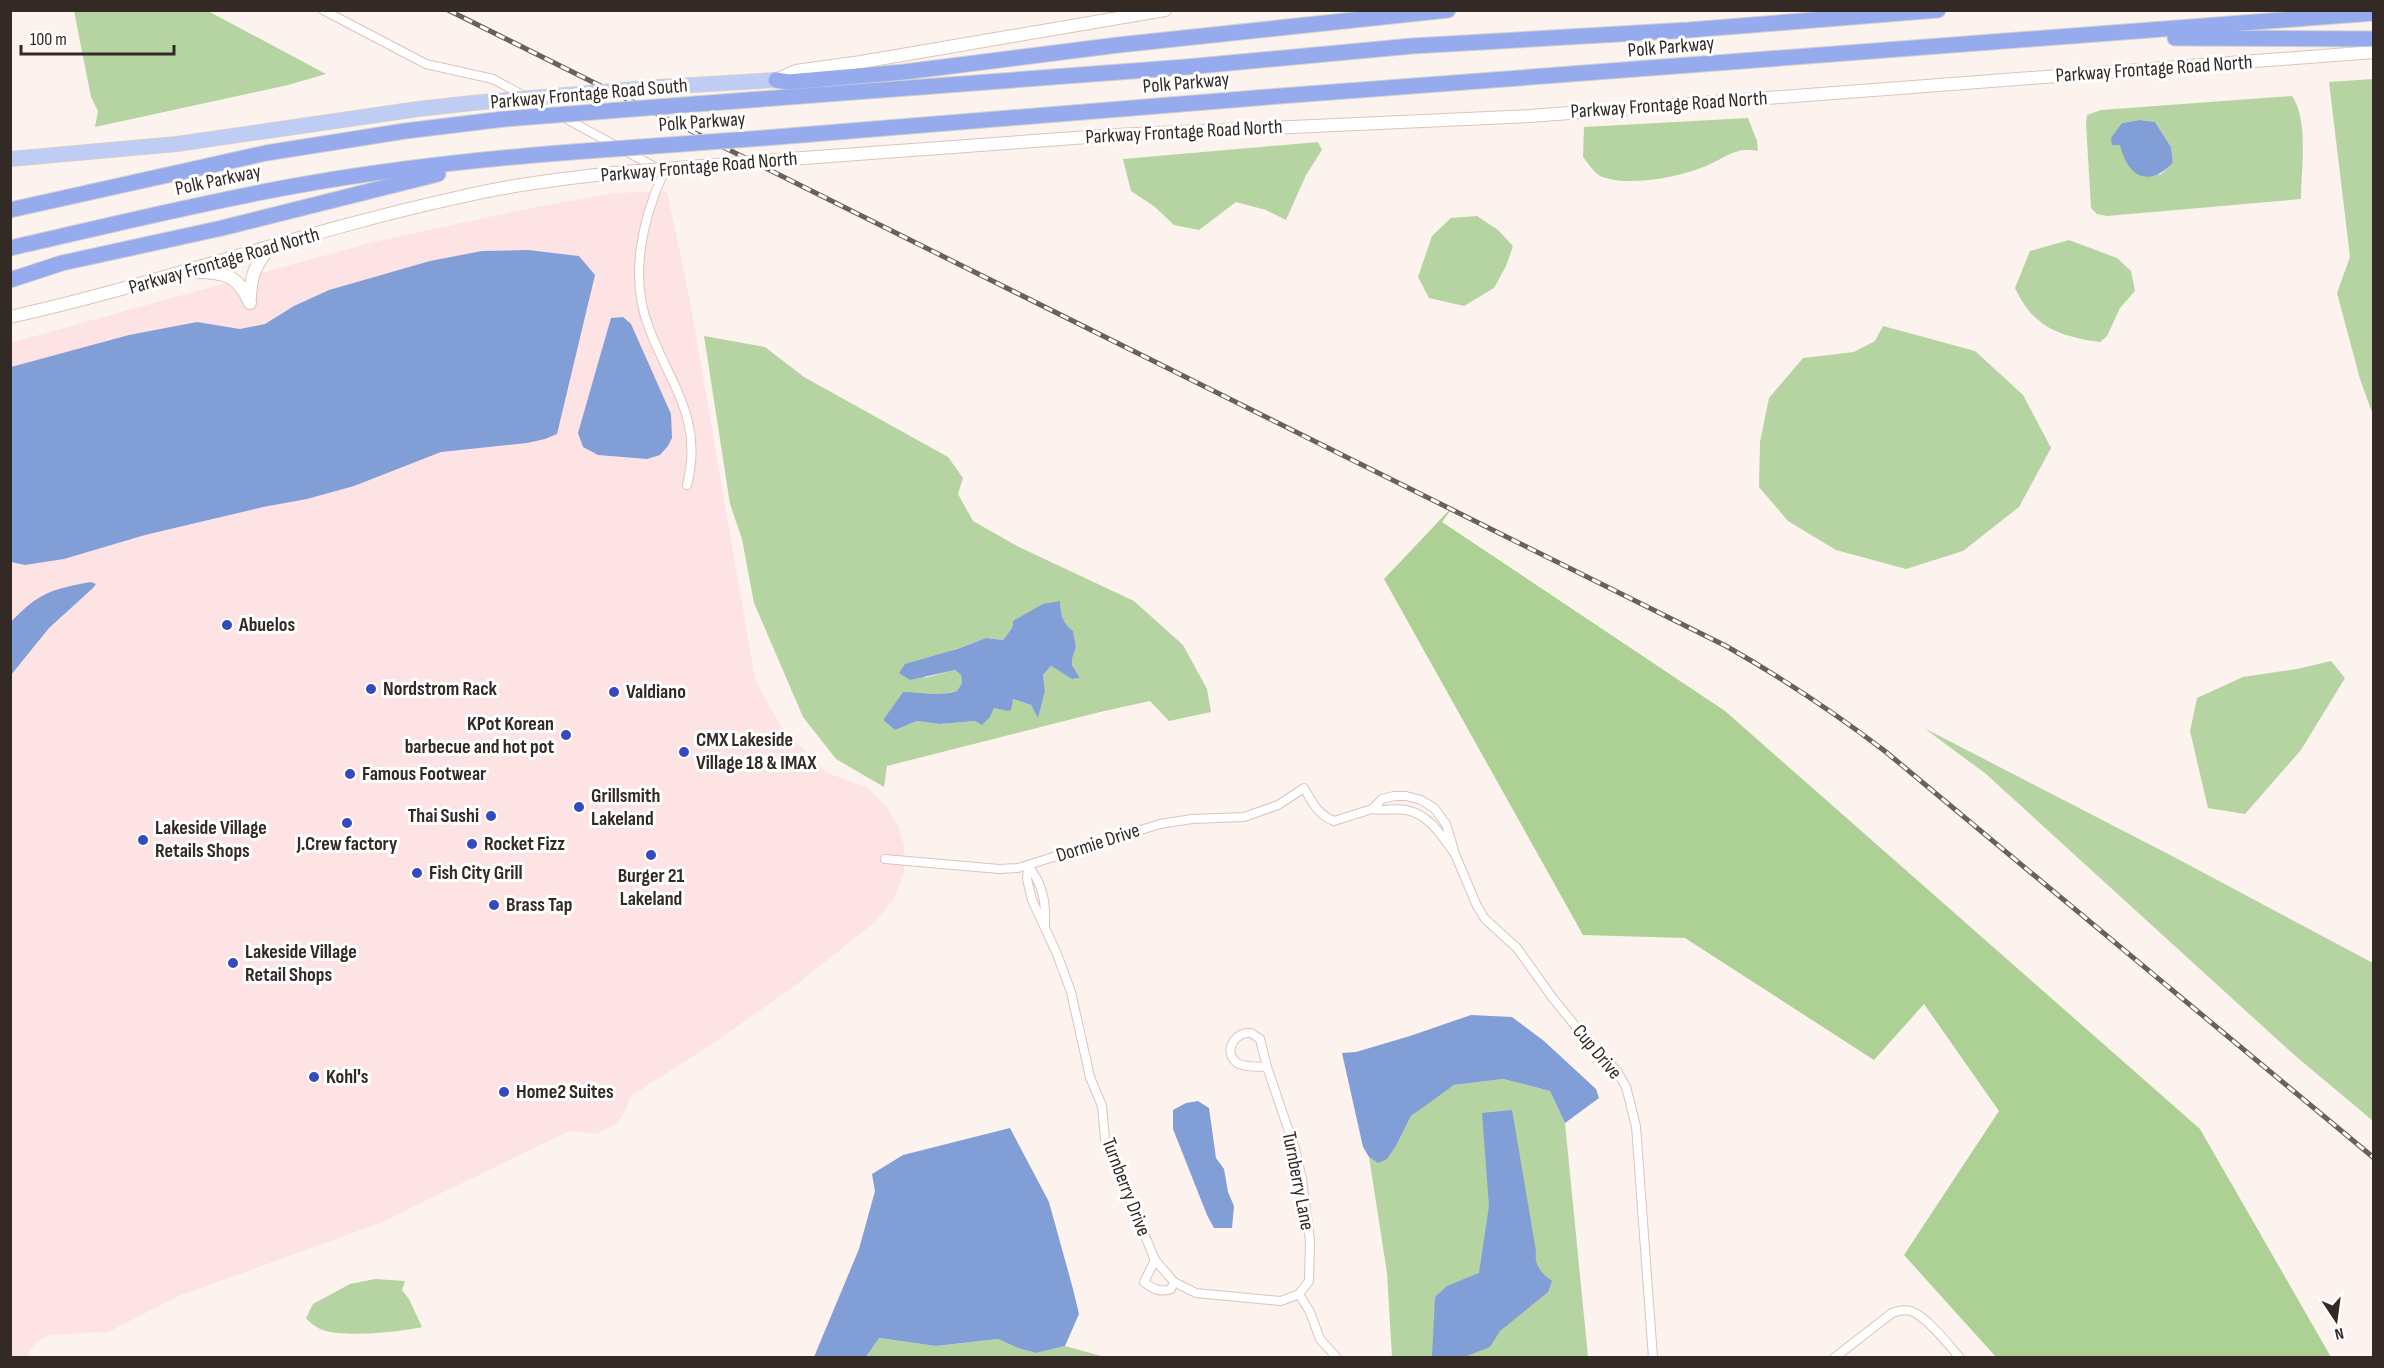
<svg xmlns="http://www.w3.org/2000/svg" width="2384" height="1368" viewBox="0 0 2384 1368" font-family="'Sofia Sans Condensed',sans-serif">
	<rect width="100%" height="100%" fill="#fcf2ee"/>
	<polygon fill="#fee3e5" points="667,191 690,301 755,679 780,725 827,773 867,787 884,804 898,825 904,846 904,872 894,899 875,922 796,985 712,1044 631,1096 625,1112 615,1125 596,1134 569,1131 380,1223 179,1296 108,1332 50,1335 35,1343 26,1357 11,1357 10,343 373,242 521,210 613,193"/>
	<g fill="#b6d4a2" fill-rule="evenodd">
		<polygon points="74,11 208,11 326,74 288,85 95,127 98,111 91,97"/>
		<polygon points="2373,79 2374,79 2373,415 2360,379 2337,293 2350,257 2329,82"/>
		<path d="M2292,96C2309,120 2301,170 2301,199L2107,216L2097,214L2091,208L2086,123L2087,115L2101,110ZM2140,120L2155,122L2171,147L2173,163L2160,175L2120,145L2112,144L2122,123Z"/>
		<path d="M1748,118L1757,141L1758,151C1734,147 1728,157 1706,166C1678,177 1632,187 1602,177C1595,174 1588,163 1583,157L1584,127Z"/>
		<polygon points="1318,142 1322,150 1306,175 1286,220 1266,210 1236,202 1199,230 1174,225 1155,207 1131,191 1123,159"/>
		<polygon points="1477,216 1498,230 1513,246 1506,266 1494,288 1464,306 1429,298 1418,277 1432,236 1451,218"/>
		<path d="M2069,240L2117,258L2131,271L2135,291L2120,308L2107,336L2100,342C2059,336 2033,327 2015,288L2030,251Z"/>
		<polygon points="1883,326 1975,351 2023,395 2051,448 2019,507 1963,551 1906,569 1836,550 1788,521 1759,487 1760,442 1769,398 1803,358 1854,352 1875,341"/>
		<path d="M704,336L765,347L804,377L948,457L963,478L958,494L973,521L1019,547L1134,601L1183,645L1207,689L1211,712L1169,721L1150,701L1100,712L887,766L884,787L836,759L803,717L754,603L742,539L730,504ZM1060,601C1061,615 1062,622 1073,631L1076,647L1072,659V665L1080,678L1072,679L1051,666L1043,675L1045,691L1038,717L1031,705L1013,699L1008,711L994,707L990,717L975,721L940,724L917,721L895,730L883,720L903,692L934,696L957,691L962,683L961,675L955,670L924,678L940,655L986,638L1003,640L1012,628V624Z"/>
		<polygon points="2331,661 2345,678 2301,750 2245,814 2208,808 2190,731 2197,698 2243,677 2297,669"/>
		<polygon points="1924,728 2174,857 2373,963 2373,1121 2292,1053 1986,774"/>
		<polygon points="1503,1079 1550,1091 1565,1123 1588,1357 1392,1357 1387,1273 1369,1157 1378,1163 1396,1146 1411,1116 1426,1104 1454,1085"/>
		<path d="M375,1279L405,1281L402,1290L409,1299L422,1327C401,1332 347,1337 326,1331C318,1329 311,1324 306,1318L313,1304L350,1284Z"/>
		<polygon points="878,1338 936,1346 998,1339 1018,1348 1036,1353 1065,1346 1105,1357 866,1358"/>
	</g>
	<polygon fill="#add194" points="1455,504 1442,522 1725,711 2200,1129 2331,1357 1996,1357 1904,1255 1999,1111 1924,1004 1874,1060 1685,938 1583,935 1384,579"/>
	<g fill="#829ed7">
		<path d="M2140,120L2155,122L2171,147L2173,163C2148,188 2128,177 2120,145H2112L2111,138L2122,123Z"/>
		<polygon points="528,250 579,256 595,275 557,434 545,439 527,443 441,452 354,486 307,499 263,507 145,535 64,559 25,565 11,562 11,367 129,335 197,322 240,329 265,324 294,306 329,290 430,261 482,251"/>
		<polygon points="623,317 631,324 671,414 672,438 668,446 660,455 647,459 598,455 583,447 578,433 611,318"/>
		<path d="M91,582L96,584L93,588L49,628L11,675V622C38,593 52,589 91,582Z"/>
		<path d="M1060,601C1061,615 1062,622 1073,631L1076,647L1072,659V665L1080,678L1072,679L1051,666L1043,675L1045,691L1038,718L1031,705L1013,699L1011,710L1008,711L994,708L990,717L982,725L975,721L940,724L917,721L895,730L883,720L903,692C922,692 938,697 957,691L962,683L961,675L955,670L910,680L899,673L905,664L957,649L986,638L1003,640L1012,628L1013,621L1043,604Z"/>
		<polygon points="1471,1015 1512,1017 1544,1041 1596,1089 1599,1098 1565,1123 1550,1091 1503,1079 1454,1085 1411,1116 1396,1146 1387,1159 1378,1163 1369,1157 1363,1147 1342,1053 1356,1052 1410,1036"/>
		<polygon points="1198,1101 1209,1108 1216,1158 1224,1169 1228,1192 1234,1206 1232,1228 1214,1228 1207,1215 1173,1129 1173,1110 1186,1103"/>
		<path d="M1512,1110L1536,1251C1534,1265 1541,1273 1552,1281L1548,1292L1500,1331L1490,1347L1464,1357H1432L1435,1297L1447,1286L1479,1273L1489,1206L1482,1113Z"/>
		<polygon points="1010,1128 1049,1202 1073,1289 1079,1314 1065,1346 1036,1353 1018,1348 998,1339 936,1346 879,1338 866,1357 814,1357 859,1249 875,1191 872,1174 903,1155"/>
	</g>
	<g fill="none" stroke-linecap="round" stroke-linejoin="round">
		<defs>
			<g id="street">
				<path d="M323,10L426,64L493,79L664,172C642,219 629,278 649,328C670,384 704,420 687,485"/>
				<path d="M1455,854C1442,836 1429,814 1406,810C1395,808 1383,811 1372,809L1382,799L1394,796H1406L1421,800L1434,808L1446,824L1455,854L1477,906L1485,919L1517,948L1552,997L1585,1038L1617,1071L1626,1087L1636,1126L1653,1358"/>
				<path d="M885,859L999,869L1018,868L1160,824L1192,819L1244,817L1278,805L1304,788C1312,802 1318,815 1334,821L1372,809"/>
				<polyline points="1028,866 1027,879 1032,900 1057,954 1071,992 1090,1077 1102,1106 1105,1139 1155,1260 1174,1282 1196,1293 1281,1301 1299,1294 1309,1281 1310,1241 1302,1179 1295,1149 1267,1067"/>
				<path d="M1028,866C1043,884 1046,902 1045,925"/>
				<path d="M1246,1033H1251L1260,1039L1267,1067C1258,1066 1245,1068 1237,1063C1224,1053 1232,1036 1246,1033Z"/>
				<path d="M1155,1260L1144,1282C1153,1289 1160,1293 1171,1289L1174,1282"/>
				<polyline points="1299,1294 1310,1312 1320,1339 1337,1358"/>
				<path d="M1834,1358L1892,1313C1898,1311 1904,1309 1911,1311C1926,1316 1949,1345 1960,1358"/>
			</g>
			<g id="secondary">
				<polyline points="776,80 796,71 861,62 1165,10"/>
				<polyline points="803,158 1116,135 1530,116 2374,52"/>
				<path d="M197,272C225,272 239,276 250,303"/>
				<path d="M250,298C251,274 255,266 270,247"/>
				<path d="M10,317C162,283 308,230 460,197C510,185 561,179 613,173"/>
			</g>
			<g id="primary">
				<polyline points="659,87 776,80"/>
				<polyline points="10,159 177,144 418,109 472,103"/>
			</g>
			<g id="highway">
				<polyline points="2175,38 2374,39"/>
				<polyline points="776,80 788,82 904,72 1118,45 1448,10"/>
				<polyline points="696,104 1186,67 1412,46 1689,30 1938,10"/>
				<polyline points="764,138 1268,97 2374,13"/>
				<polyline points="10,210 266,153 405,131 504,119"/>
				<path d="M10,248C107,226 203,202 300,185C390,169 481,159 572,152"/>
				<polyline points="10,280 62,263 222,228 438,174"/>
			</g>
		</defs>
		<use href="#street" stroke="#dcc4ba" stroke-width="10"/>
		<use href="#secondary" stroke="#dcc4ba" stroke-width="14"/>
		<use href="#primary" stroke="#d2d0cf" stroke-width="16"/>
		<use href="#highway" stroke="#d2d0cf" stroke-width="17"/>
		<use href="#street" stroke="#fff" stroke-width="8"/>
		<use href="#secondary" stroke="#fff" stroke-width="12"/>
		<use href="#primary" stroke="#bfcdf4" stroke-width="14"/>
		<use href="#highway" stroke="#95abed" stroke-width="15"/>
		<defs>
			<path id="rail" d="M448,10L1726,646C1782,678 1835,713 1886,752L2374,1158"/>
		</defs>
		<use href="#rail" stroke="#69605c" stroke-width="5"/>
		<use href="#rail" stroke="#fff" stroke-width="3" stroke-dasharray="9" stroke-linecap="butt"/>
		<defs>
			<polyline id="secondary-bridge" points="613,173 803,158"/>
			<polyline id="primary-bridge" points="472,103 659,87"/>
			<g id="highway-bridge">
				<polyline points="504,119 696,104"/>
				<polyline points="572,152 764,138"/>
			</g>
		</defs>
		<use href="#secondary-bridge" stroke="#dcc4ba" stroke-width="14" stroke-linecap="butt"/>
		<use href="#primary-bridge" stroke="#d2d0cf" stroke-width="16" stroke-linecap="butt"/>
		<use href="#highway-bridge" stroke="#d2d0cf" stroke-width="17" stroke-linecap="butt"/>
		<use href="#secondary-bridge" stroke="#fff" stroke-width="12"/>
		<use href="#primary-bridge" stroke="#bfcdf4" stroke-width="14"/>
		<use href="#highway-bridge" stroke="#95abed" stroke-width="15"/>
	</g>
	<g fill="#354abc" stroke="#fff" stroke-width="2">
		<circle cx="227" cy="625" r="6"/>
		<circle cx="371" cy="689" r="6"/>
		<circle cx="614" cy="692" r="6"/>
		<circle cx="566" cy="735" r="6"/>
		<circle cx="684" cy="752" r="6"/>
		<circle cx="350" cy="774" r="6"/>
		<circle cx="579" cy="807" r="6"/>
		<circle cx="491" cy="816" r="6"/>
		<circle cx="347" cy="823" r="6"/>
		<circle cx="143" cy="840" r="6"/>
		<circle cx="472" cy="844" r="6"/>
		<circle cx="651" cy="855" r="6"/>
		<circle cx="417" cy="873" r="6"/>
		<circle cx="494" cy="905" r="6"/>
		<circle cx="233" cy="963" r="6"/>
		<circle cx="314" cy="1077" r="6"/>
		<circle cx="504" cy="1092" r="6"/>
	</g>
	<g text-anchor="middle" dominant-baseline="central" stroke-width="6" stroke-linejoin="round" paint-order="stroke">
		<g font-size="20" fill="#332a26" stroke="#fff">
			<text transform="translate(1671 47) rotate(-5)">Polk Parkway</text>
			<text transform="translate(2154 69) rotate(-4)">Parkway Frontage Road North</text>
			<text transform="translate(1186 83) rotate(-5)">Polk Parkway</text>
			<text transform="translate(589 94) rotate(-5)">Parkway Frontage Road South</text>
			<text transform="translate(1669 105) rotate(-4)">Parkway Frontage Road North</text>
			<text transform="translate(702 122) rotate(-4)">Polk Parkway</text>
			<text transform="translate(1184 132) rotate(-3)">Parkway Frontage Road North</text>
			<text transform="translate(699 167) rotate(-5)">Parkway Frontage Road North</text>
			<text transform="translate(218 180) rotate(-12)">Polk Parkway</text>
			<text transform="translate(224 261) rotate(-16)">Parkway Frontage Road North</text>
			<text transform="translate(1098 843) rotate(-18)">Dormie Drive</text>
			<text transform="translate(1597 1052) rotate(50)">Cup Drive</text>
			<text transform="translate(1298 1181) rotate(79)">Turnberry Lane</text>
			<text transform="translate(1126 1187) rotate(69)">Turnberry Drive</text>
		</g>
		<g font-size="20" font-weight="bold" fill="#332a26" stroke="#fff" text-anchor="start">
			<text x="239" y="625">Abuelos</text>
			<text x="383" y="689">Nordstrom Rack</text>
			<text x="626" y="692">Valdiano</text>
			<text x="554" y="724" text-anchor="end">KPot Korean<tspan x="554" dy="23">barbecue and hot pot</tspan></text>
			<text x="696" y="740">CMX Lakeside<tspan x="696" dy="23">Village 18 &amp; IMAX</tspan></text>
			<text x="362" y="774">Famous Footwear</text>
			<text x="591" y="796">Grillsmith<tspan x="591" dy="23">Lakeland</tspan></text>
			<text x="479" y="816" text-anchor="end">Thai Sushi</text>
			<text x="155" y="828">Lakeside Village<tspan x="155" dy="23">Retails Shops</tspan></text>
			<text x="347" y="844" text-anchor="middle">J.Crew factory</text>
			<text x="484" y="844">Rocket Fizz</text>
			<text x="429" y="873">Fish City Grill</text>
			<text x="651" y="876" text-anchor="middle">Burger 21<tspan x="651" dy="23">Lakeland</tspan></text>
			<text x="506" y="905">Brass Tap</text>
			<text x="245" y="952">Lakeside Village<tspan x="245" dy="23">Retail Shops</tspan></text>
			<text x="326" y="1077">Kohl's</text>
			<text x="516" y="1092">Home2 Suites</text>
		</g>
	</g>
	<rect width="2384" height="1368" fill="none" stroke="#332a26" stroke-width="24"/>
	<g transform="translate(2336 1320) rotate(167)" stroke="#ffffff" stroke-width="4.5" paint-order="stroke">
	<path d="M0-4.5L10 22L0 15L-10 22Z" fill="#332a26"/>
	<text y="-9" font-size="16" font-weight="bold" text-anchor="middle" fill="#332a26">N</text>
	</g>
	<path d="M21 45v9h153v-9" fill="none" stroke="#332a26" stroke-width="3"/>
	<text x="30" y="45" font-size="18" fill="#332a26" stroke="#ffffff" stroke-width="4.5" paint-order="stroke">100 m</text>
</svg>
